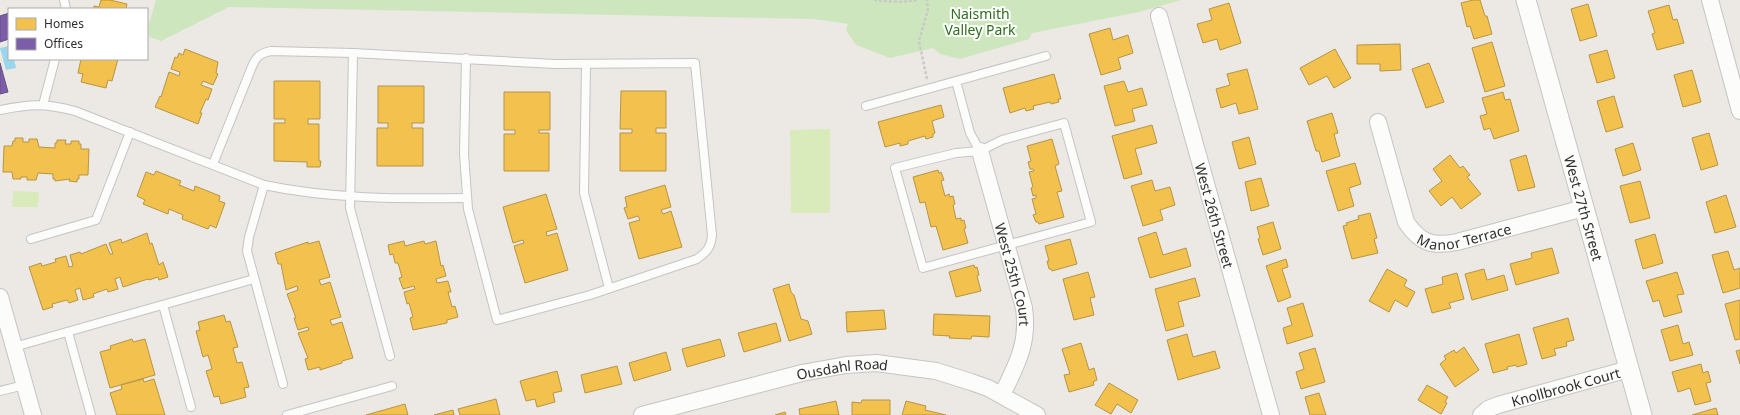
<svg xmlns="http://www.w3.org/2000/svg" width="1740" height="415" viewBox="0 0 1740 415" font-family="'Noto Sans',sans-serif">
	<rect width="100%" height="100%" fill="#ece8e4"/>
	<polygon fill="#cee6be" points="156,0 1181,0 1139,12 1032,33 1029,39 960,59 940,54 933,48 890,58 856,45 846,30 848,24 814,19 229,7 161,41 150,37 147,31"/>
	<g fill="#d9eabb">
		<polygon points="830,129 830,213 791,213 790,130"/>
		<polygon points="13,191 39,192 38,207 12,207"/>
	</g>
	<polygon fill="#99d6ec" points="9,46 9,59 14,59 16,68 6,70 0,48"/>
	<g fill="#f2c14e" stroke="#b79544">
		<polygon points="101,0 110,0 127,4 126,9 94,9 94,6 99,7"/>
		<polygon points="1473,0 1480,0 1485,16 1487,16 1492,34 1474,39 1470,26 1467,27 1461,3"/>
		<polygon points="1229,3 1241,43 1220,50 1217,39 1203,43 1197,24 1212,20 1209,9"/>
		<polygon points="1588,4 1597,36 1580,41 1571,9"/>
		<polygon points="1669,5 1673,20 1677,19 1684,43 1657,50 1652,34 1655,33 1648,11"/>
		<polygon points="1110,28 1113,40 1128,35 1133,53 1118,58 1121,69 1101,75 1089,34"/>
		<polygon points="1492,42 1505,86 1485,92 1472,48"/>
		<polygon points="1400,44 1401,70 1380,71 1380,64 1357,64 1357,45"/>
		<polygon points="185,49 218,62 216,73 218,74 213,85 203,81 201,85 212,89 208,100 206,99 200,113 202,113 198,124 155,107 160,96 161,97 169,72 179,76 180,72 171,69 175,57 177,58 179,53 183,55"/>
		<polygon points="1335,49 1351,78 1334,88 1327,76 1309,85 1300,68"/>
		<polygon points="1607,50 1615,78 1597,83 1589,55"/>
		<polygon points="81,59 118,59 112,81 108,80 106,88 81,82 83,74 78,73"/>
		<polygon points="1429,63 1444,102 1426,108 1412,69"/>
		<polygon points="1247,69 1258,109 1239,114 1236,103 1221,108 1216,89 1230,85 1227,74"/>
		<polygon points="1692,70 1701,102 1683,107 1674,75"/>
		<polygon points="1054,74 1061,99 1058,99 1059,102 1051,104 1050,102 1033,106 1034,109 1026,111 1025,108 1010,113 1003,88"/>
		<polygon points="274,81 320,81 320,119 308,119 308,124 319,124 319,161 321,161 320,167 307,167 307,162 274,161 274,123 285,123 285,119 274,119"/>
		<polygon points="1124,81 1128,92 1142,88 1147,105 1132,109 1135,121 1115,126 1104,86"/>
		<polygon points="378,86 424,86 424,123 412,123 412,128 423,128 423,166 377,166 377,128 388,128 388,123 378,123"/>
		<polygon points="621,91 666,91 666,128 656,128 656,133 666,133 666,171 620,171 620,133 632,133 632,129 620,129"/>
		<polygon points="504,92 550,92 550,130 539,130 539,133 549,133 549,171 504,171 504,134 515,134 515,130 504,130"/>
		<polygon points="1503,92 1505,100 1510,99 1519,131 1494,139 1490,128 1484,130 1480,116 1487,114 1482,98"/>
		<polygon points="1614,96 1623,127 1606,132 1597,101"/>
		<polygon points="941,105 944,117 932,121 935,133 933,134 933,137 926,139 925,136 908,141 908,144 900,146 900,143 885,147 878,122"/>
		<polygon points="1332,113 1338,133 1334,134 1340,156 1322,162 1319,151 1316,151 1307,121"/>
		<polygon points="1152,125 1157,143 1135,149 1142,174 1124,179 1112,136"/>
		<polygon points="1709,133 1718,165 1701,170 1692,138"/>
		<polygon points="1249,137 1256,164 1239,169 1232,142"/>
		<polygon points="15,138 23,138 23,142 29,142 29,139 37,139 39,147 55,148 55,143 57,143 57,140 66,140 65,144 71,144 71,141 79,141 79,144 81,144 81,149 89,149 88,175 79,175 79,179 77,179 77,182 69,181 70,179 55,181 55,179 53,179 53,174 38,173 36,180 27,180 27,177 21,177 21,179 13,179 12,172 3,172 4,146 12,146 13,141 15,141"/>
		<polygon points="1052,139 1059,164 1055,166 1062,191 1057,192 1064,217 1039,224 1038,222 1036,222 1033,215 1036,214 1032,199 1036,198 1036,195 1033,196 1031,188 1033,187 1029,172 1034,171 1033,169 1030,169 1028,162 1031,161 1027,146"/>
		<polygon points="1633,143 1641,170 1623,176 1615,149"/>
		<polygon points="1450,155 1460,168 1463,166 1470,175 1467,177 1481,194 1461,209 1452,197 1441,206 1429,191 1442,181 1433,169"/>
		<polygon points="1526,155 1535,187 1518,191 1510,160"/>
		<polygon points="1355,163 1361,184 1349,188 1354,206 1338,211 1326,171"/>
		<polygon points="938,170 939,173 941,172 944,180 941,181 945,196 949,194 950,197 953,196 955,204 953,205 956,219 961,218 961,221 964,220 966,228 964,229 968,243 943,250 936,226 931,227 925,202 920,203 913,177"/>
		<polygon points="156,171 181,181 179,185 194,191 195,186 220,196 219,201 225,203 216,228 210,225 208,229 182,219 183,215 169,209 168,214 143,204 145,200 137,196 146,172 154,175"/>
		<polygon points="1261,178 1269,206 1251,211 1245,182"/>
		<polygon points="1152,180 1155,191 1170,187 1175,205 1160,210 1163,220 1143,226 1131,186"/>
		<polygon points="1640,181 1650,218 1630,223 1620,186"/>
		<polygon points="665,185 671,207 661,210 663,214 671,211 682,247 639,259 629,223 640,220 638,216 628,219 624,208 627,207 625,197"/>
		<polygon points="546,194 557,229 546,232 547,236 557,233 568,270 525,283 514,246 524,243 523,240 513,243 503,207"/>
		<polygon points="1726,195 1736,227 1715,233 1706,202"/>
		<polygon points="1370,213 1377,238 1374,239 1378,253 1352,259 1343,226 1347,225 1346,223 1359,219 1358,216"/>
		<polygon points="1273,222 1281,249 1263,255 1258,239 1260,238 1257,227"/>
		<polygon points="1156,232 1163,255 1186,248 1191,266 1150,278 1138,238"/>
		<polygon points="147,233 150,244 152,243 159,265 163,262 168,277 159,280 158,277 149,280 148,279 123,287 120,277 115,279 118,289 108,292 107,289 93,294 94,297 83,300 80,288 75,290 78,300 69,303 67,300 52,304 53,307 43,310 29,267 41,263 42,266 56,262 55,259 66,256 69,267 73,266 70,255 80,252 81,254 106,244 110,254 113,254 109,243 121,239 122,243"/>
		<polygon points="1655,234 1663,263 1643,269 1635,240"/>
		<polygon points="1070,239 1077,264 1052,271 1051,269 1049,269 1047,261 1049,261 1045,246"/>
		<polygon points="319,241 330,277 319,280 321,285 330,282 341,317 330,320 332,325 342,322 353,358 342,361 342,363 320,370 320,367 308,370 305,359 308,358 298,333 309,330 308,327 298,330 294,318 296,318 287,294 298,290 297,286 286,290 281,264 278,264 275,253 308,242 308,244"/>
		<polygon points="404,241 405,246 424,241 425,244 436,241 441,266 443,265 446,276 436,279 437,283 448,281 451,292 448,292 452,307 455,306 458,317 447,320 447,323 413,330 410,318 413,317 409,303 407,304 404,292 415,289 414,286 403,289 399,278 402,277 398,263 395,263 393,254 390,255 388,245"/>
		<polygon points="1552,248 1559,273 1516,285 1510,264 1532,258 1531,253"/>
		<polygon points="1728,251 1734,270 1740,268 1740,288 1723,293 1712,255"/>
		<polygon points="1286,259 1288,267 1282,269 1291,297 1278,302 1266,266"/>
		<polygon points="974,265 975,268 977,267 979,275 977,276 981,291 956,297 949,272"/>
		<polygon points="1387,269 1407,280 1404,286 1415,292 1407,307 1395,300 1389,312 1369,301"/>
		<polygon points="1484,269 1487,280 1504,275 1508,290 1472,300 1465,274"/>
		<polygon points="1088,272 1095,297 1090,298 1094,315 1074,320 1063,279"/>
		<polygon points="1677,272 1684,294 1677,295 1682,312 1664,317 1659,300 1653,302 1646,281"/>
		<polygon points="1457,273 1464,299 1449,303 1451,308 1432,313 1425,289 1443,284 1442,277"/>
		<polygon points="1195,278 1200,296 1178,302 1184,326 1166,331 1155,289"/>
		<polygon points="789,284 791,292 794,295 801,319 808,321 812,334 789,341 773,289"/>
		<polygon points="1740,300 1740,339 1735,340 1725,304"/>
		<polygon points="1303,303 1313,336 1287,344 1283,328 1292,325 1287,308"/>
		<polygon points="884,310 886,329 847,332 846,312"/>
		<polygon points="934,314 990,316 989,337 972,336 971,339 949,338 950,336 933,335"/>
		<polygon points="224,315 226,322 230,321 238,347 233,348 237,363 242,362 249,387 244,388 246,397 221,404 219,396 214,397 206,371 212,369 208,355 203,357 196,331 200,330 198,322"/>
		<polygon points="1568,318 1574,340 1566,342 1567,346 1554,349 1556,355 1542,359 1533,328"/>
		<polygon points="776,323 781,341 744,352 738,333"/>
		<polygon points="1678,325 1683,344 1689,342 1693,355 1670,361 1661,330"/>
		<polygon points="1187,334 1193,357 1215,351 1220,368 1178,380 1167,340"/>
		<polygon points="1519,334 1527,364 1517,367 1516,365 1507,367 1508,369 1493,373 1485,344"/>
		<polygon points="132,339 133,342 145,339 155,375 110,388 100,352 111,349 110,346"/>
		<polygon points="720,339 725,356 687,367 682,349"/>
		<polygon points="1081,343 1089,370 1094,368 1097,380 1093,382 1094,385 1069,392 1064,375 1070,374 1062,349"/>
		<polygon points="1464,347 1479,370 1455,387 1440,364 1446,359 1444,356 1454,350 1456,353"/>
		<polygon points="1315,348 1325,382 1301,389 1296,372 1304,369 1299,353"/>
		<polygon points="1740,350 1740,364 1736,351"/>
		<polygon points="666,352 671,370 634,381 629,363"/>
		<polygon points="1701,364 1703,373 1708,371 1711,382 1706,383 1711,401 1695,405 1690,388 1678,392 1672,372"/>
		<polygon points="617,366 622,384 585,393 581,375"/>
		<polygon points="557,371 562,391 553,393 555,402 537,407 535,399 526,401 520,381"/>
		<polygon points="143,379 144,382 154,379 165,415 117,415 110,393 122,389 121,385"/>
		<polygon points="1109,383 1138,400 1131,413 1117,404 1111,414 1095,405"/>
		<polygon points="1427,385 1448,397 1445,402 1447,403 1441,414 1418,400"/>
		<polygon points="1319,393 1326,415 1310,415 1305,397"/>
		<polygon points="496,399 500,415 460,415 458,409"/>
		<polygon points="862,400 890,400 890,415 852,415 852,402 861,403"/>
		<polygon points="836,401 839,415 800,415 799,409"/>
		<polygon points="906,401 926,406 925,410 946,415 902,415"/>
		<polygon points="405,404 408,415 366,415"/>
		<polygon points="1716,408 1718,415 1692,415"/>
		<polygon points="453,410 454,415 434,415"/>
		<polygon points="785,412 786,415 775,415"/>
	</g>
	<g fill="#7b5ea7" stroke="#645083">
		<polygon points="9,13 9,39 0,42 0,16"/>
		<polygon points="0,63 8,92 0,94"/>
	</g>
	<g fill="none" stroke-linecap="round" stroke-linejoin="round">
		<defs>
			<g id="service">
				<polyline points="64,0 66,9"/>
				<polyline points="353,53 350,208 390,356"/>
				<polyline points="586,64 584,193 609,288"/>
				<polyline points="956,81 970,133 980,151"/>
				<polyline points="43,105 55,59"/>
				<polyline points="866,106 1046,56"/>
				<path d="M0,110C30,104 45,103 75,111L264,185C331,199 398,199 466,198"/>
				<polygon points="1064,123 1091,222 923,268 895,168 956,153 980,151 1002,140"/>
				<path d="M213,164L251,69C256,57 258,54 271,51L353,53L555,64L695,63L712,235C711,247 707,252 697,259L590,295L497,320L468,209L464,154L466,58"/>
				<polyline points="264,185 249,237 247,251 283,384"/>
				<polyline points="31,239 96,220 130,132"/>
				<polyline points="163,305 191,407"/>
				<polyline points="68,332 91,415"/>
				<polyline points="14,347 254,279"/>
				<polyline points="0,391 24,385"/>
				<polyline points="287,415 392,386"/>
			</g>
			<g id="minor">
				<polyline points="1710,0 1740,111"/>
				<path id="s1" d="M1159,16L1271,415"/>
				<path id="s2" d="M1378,122L1406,222C1420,243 1432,247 1457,242L1584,208"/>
				<path id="s3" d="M980,151L1024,308C1029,343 1017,364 1002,395"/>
				<polyline points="0,297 33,415"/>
				<path id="s4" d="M642,415L802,373L846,365L876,363L936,371L971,382L988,388L1037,415"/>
				<path id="s5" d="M1481,415L1488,409L1498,405L1629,369"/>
			</g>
			<g id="tertiary">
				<path id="s6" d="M1526,0L1642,415"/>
			</g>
		</defs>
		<use href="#service" stroke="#c5c4c5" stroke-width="10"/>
		<use href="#minor" stroke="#c5c4c5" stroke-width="18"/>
		<use href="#tertiary" stroke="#c5c4c5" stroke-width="21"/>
		<g stroke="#c9c9c8" stroke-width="2.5" stroke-dasharray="3 2" stroke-linecap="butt">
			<polyline points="874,0 899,2 918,0"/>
			<polyline points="927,79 919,41 928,10 927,0"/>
		</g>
		<use href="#service" stroke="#fcfcfb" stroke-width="8"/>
		<use href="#minor" stroke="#fcfcfb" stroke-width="16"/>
		<use href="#tertiary" stroke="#fcfcfb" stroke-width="19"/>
	</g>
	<g text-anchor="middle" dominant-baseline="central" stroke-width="4" stroke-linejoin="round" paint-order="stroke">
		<g font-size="14" fill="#2c6e1b" stroke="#fff">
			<text x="980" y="13">Naismith<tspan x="980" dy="16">Valley Park</tspan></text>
		</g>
		<g font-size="14" fill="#2e2e2e" stroke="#fff">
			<text stroke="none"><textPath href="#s6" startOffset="216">West 27th Street</textPath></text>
			<text stroke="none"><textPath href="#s1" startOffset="207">West 26th Street</textPath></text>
			<text stroke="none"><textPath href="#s2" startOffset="171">Manor Terrace</textPath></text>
			<text stroke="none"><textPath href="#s3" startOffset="128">West 25th Court</textPath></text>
			<text stroke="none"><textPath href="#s4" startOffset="206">Ousdahl Road</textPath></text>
			<text stroke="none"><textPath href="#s5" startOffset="90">Knollbrook Court</textPath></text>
		</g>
	</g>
	<rect x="8" y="8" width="140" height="52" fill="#ffffff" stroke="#ababab"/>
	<rect x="16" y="18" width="20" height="12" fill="#f2c14e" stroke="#ababab"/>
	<text x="44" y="28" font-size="12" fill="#2e2e2e">Homes</text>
	<rect x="16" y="38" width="20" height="12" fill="#7b5ea7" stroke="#ababab"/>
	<text x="44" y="48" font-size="12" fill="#2e2e2e">Offices</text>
</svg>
